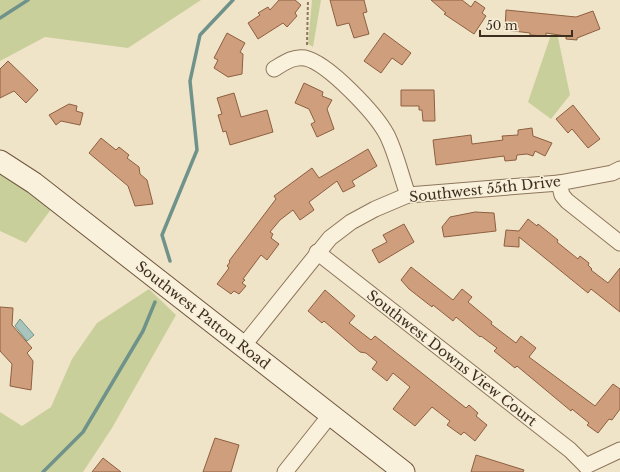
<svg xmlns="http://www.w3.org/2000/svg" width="620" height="472" viewBox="0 0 620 472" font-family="'Libre Baskerville',serif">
	<rect width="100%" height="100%" fill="#f0e4c8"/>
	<g fill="#c9cf9b">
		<polygon points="0,0 201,0 128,48 45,37 0,61"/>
		<polygon points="312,0 321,0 313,47 308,44"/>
		<polygon points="555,23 570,95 551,119 528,102"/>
		<polygon points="0,171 52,208 26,243 0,231"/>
		<polygon points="149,289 176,315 112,428 83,472 0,472 0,412 22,426 51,407 72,359 97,323"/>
	</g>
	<polygon fill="#a9c4bc" stroke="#6f938a" points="20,319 34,335 27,341 15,326"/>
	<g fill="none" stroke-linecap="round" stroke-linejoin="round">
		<g stroke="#6f938a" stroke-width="3.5">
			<polyline points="0,18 28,0"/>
			<polyline points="170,261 162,235 197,150 190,81 200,35 233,0"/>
			<polyline points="43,472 83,432 143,331 155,302"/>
		</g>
	</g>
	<g fill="#cf9f7d" stroke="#8d5f41">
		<polygon points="279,0 295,0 301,5 295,13 297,16 287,27 283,23 258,39 248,23 260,15 258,13 268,7 270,10"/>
		<polygon points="330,0 364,0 367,12 363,13 369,34 354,38 349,23 337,26"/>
		<polygon points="431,0 462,0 471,7 475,1 485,8 482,13 486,16 474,34 444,14 446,13"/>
		<polygon points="506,10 576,17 593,11 600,29 577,38 577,40 566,39 566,36 546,33 546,36 530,35 530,33 505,30"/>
		<polygon points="227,33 245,43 240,52 243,54 242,74 228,77 214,68 218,60 214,58"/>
		<polygon points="384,33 411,53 402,65 392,58 381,73 364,61"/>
		<polygon points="8,61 38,90 26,103 14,91 0,98 0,69"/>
		<polygon points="304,83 323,92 322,96 332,100 327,109 334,129 317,137 311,124 315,122 309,109 295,103"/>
		<polygon points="401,90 434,90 435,121 423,121 422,110 419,110 419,106 401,106"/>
		<polygon points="234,93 241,117 267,110 273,132 230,145 226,131 223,132 218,115 222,114 217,98"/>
		<polygon points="69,104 77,106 76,111 83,113 80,125 61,121 56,125 49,115"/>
		<polygon points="573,105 600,139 588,148 572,129 568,133 556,119"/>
		<polygon points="532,128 533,136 552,143 545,156 535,151 533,156 527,154 517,155 516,160 505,161 504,156 436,165 433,140 471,135 472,144 503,140 502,136 518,135 518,130"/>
		<polygon points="101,138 116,150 119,147 129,155 127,158 139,167 140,174 147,180 153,204 135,206 128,186 89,153"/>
		<polygon points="368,149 377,166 352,181 355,186 343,192 337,181 309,202 314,210 300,220 293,210 280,220 270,232 273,234 271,238 279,244 267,260 261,255 243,279 245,280 242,283 246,286 239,294 234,291 231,294 217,284 229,268 227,266 230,262 229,261 276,199 274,196 312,168 319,178"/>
		<polygon points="475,212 494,213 496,231 444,237 442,227 450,217"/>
		<polygon points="528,219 537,226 538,224 558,240 557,242 578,259 580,256 589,263 588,265 592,269 591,270 608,283 620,268 620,312 591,289 588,293 519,237 519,247 504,246 506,230 519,231"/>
		<polygon points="404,224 414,242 379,263 372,250 387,242 383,235"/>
		<polygon points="411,267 453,300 462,289 472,297 468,302 492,322 491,324 516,343 521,336 536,348 529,357 595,406 613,384 620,389 620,409 612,420 609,419 598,433 587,425 589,423 572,409 571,411 517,366 515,368 494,351 497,348 481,336 480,337 456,317 453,321 433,305 432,307 409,289 401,280"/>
		<polygon points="325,290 355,316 349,323 371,340 375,336 466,408 469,405 478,413 476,416 487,425 475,441 464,432 461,435 447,425 450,421 432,407 415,426 393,409 410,387 393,373 387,381 372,369 377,362 366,353 360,352 324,321 322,323 308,311"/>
		<polygon points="0,307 13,308 12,325 32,348 27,353 33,361 31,390 10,386 12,364 0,351"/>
		<polygon points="215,438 239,445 231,472 203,472"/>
		<polygon points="476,455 524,470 523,472 471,472"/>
		<polygon points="103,458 121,472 92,472"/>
	</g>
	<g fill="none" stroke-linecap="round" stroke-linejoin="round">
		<defs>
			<g id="street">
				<path d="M274,69C284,63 293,56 305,58C328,63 376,114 387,135C396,153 401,176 408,195"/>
				<polyline points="559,183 562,195 567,201 620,243"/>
				<polyline points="317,252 570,450 586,466"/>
				<polyline points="244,345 330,238 351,222 375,209 408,195 559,183 612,173 620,169"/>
				<polyline points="586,466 620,450"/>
				<polyline points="285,472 331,414"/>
			</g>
			<polyline id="secondary" points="0,161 34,183 404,472"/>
		</defs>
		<use href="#street" stroke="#8d765c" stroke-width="17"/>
		<use href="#secondary" stroke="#6f573f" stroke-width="23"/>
		<polyline stroke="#8d765c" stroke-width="2" stroke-dasharray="3 2" stroke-linecap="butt" points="307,45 308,0"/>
		<use href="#street" stroke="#faf1dc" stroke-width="15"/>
		<use href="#secondary" stroke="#faf1dc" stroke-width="21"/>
	</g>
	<g text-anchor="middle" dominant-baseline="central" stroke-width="3" stroke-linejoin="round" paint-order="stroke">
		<g font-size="14" fill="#3d2e20" stroke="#f7eed8">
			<text transform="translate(485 189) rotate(-6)">Southwest 55th Drive</text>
			<text transform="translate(203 315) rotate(38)">Southwest Patton Road</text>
			<text transform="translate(452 358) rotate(38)">Southwest Downs View Court</text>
		</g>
	</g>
	<path d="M480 30v6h92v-6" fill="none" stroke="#3d2e20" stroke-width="2"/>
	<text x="486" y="30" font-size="12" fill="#3d2e20" stroke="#f7eed8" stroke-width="3" paint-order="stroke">50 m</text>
</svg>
